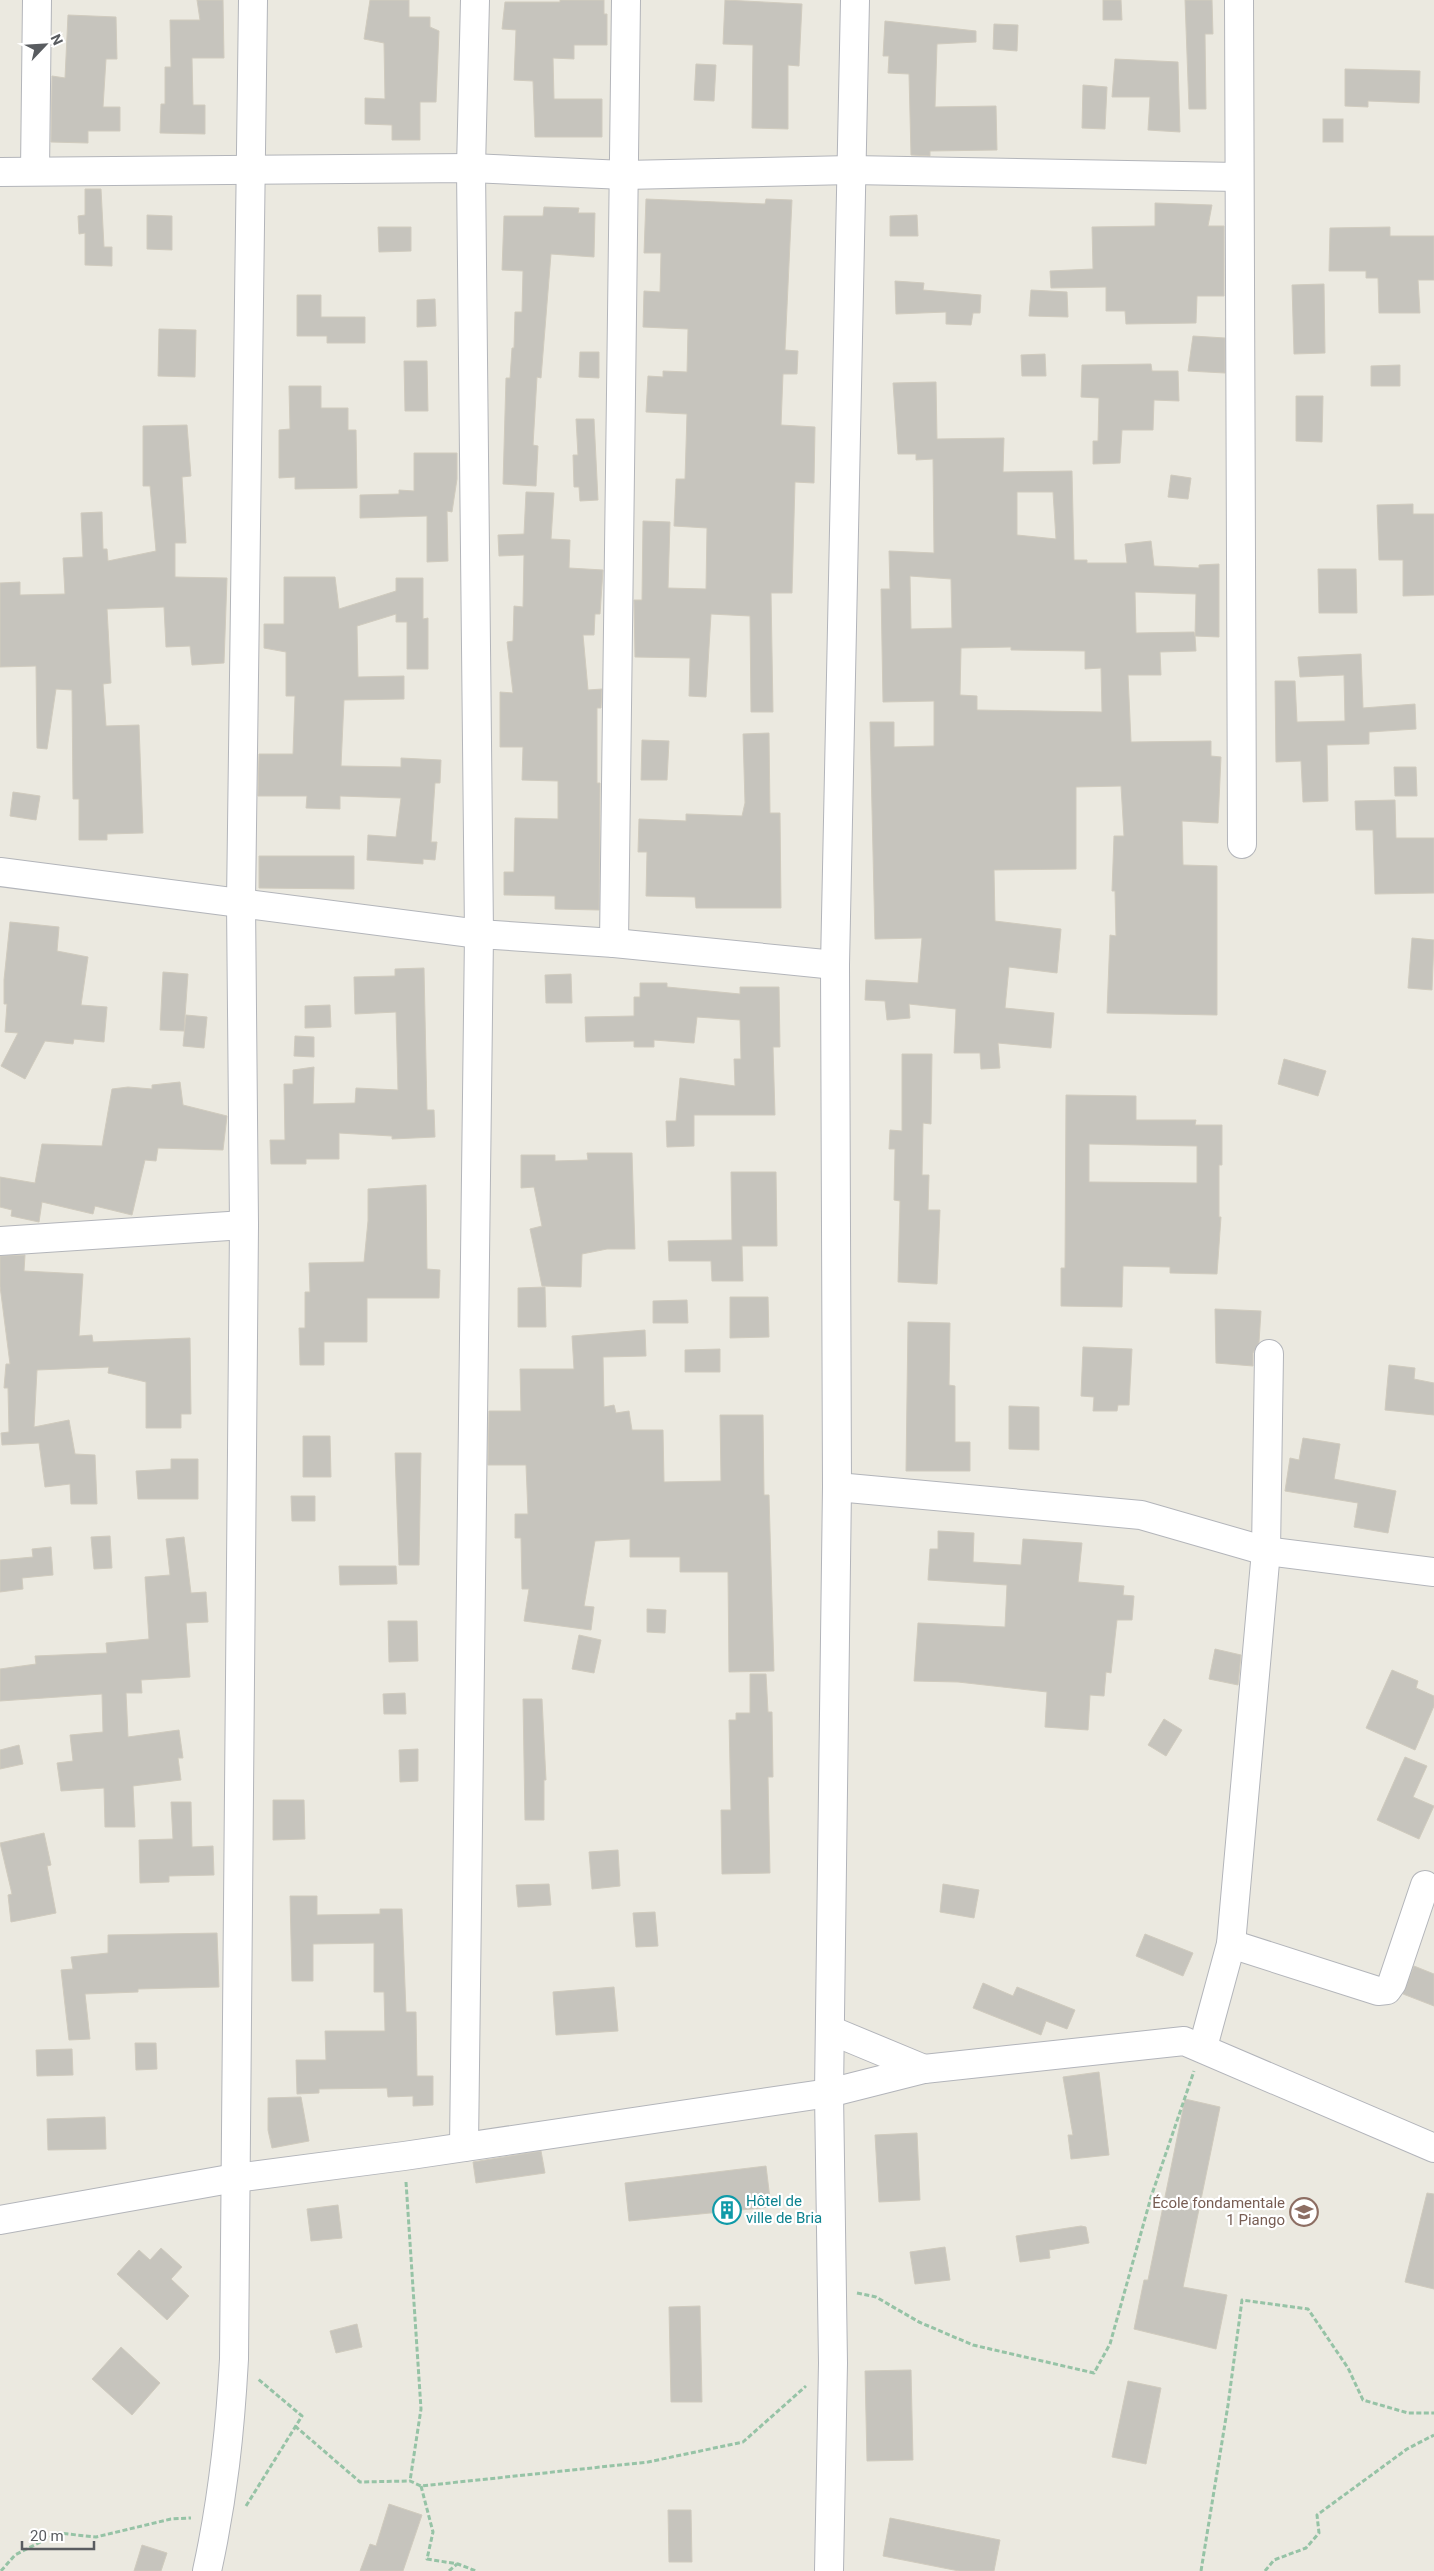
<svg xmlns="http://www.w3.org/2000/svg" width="1434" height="2571" viewBox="0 0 1434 2571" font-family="Roboto,sans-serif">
	<rect width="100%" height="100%" fill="#ebe9e0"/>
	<g fill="#c6c4bd" stroke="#d0cbbe" fill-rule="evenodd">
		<polygon points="197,0 223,0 224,58 192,58 193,105 205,105 205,134 160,133 161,104 165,104 165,67 171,67 170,20 200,20"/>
		<polygon points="370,0 409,0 409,17 430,17 430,27 439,31 436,102 420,102 420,140 392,140 392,125 365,124 365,98 385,99 384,43 364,39"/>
		<polygon points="560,0 604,0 604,14 607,14 607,45 574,45 574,59 553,58 554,99 602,99 602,137 535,137 533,81 514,80 516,30 502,29 505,2 560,2"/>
		<polygon points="725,0 802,4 799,66 788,65 788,129 752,128 753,45 723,44"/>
		<polygon points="1103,0 1121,0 1122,20 1103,20"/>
		<polygon points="1185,0 1212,0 1213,34 1205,34 1206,109 1189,109"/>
		<polygon points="68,15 116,17 117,59 106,59 103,107 120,107 120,131 88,131 88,143 51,142 52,76 65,78"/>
		<polygon points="885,21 976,31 976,42 937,44 935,107 996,106 997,150 930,151 930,156 911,155 909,74 888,73 889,56 883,56"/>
		<polygon points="994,24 1018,25 1017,51 993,49"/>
		<polygon points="1115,59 1178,62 1180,132 1148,130 1150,97 1112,97"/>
		<polygon points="696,64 716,65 714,101 694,100"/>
		<polygon points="1345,69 1420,71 1419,103 1368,101 1368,107 1345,106"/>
		<polygon points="1083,85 1107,87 1105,129 1082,128"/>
		<rect x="1323" y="119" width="20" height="23"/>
		<polygon points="85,189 101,189 104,247 112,247 112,266 85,265 85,233 79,234 78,216 85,215"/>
		<polygon points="646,199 765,204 766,199 792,200 785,350 798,351 797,374 783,374 781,425 815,427 814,483 795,482 792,593 771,593 773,712 751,712 750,616 711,614 706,697 689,696 690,658 635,657 634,600 642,600 643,521 670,522 668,588 706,589 707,528 674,526 676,479 685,479 687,414 646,412 648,376 663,377 663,371 687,372 688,329 643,327 644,291 660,292 661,253 644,253"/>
		<polygon points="1155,203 1212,205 1208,226 1224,226 1224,296 1197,296 1196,323 1126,324 1125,311 1106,311 1106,287 1051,288 1050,271 1093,269 1092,227 1155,226"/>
		<polygon points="544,207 579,208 578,213 595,213 594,257 551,254 541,378 537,377 533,445 538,446 536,486 503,484 506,378 510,378 512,348 514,348 515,312 522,312 523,271 502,270 504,216 543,216"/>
		<polygon points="147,215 172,216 172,250 147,249"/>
		<polygon points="917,215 918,236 890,236 890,216"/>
		<polygon points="378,227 411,227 411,251 379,252"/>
		<polygon points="1390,227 1390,236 1434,236 1434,280 1418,280 1420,313 1379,313 1378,278 1366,278 1366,271 1329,271 1330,228"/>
		<polygon points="895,281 924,283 923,290 981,295 980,313 973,313 971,325 946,324 946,312 896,314"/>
		<polygon points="1324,284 1325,353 1294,354 1292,285"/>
		<polygon points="1031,290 1067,292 1068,317 1029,316"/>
		<polygon points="297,295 321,295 321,317 365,317 365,343 327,343 327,336 297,336"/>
		<polygon points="435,299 436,326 417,327 417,300"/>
		<polygon points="159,329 196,330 195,377 158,376"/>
		<polygon points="1193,336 1225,338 1225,373 1188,371"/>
		<polygon points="580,352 599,352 599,378 579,377"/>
		<polygon points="1045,354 1046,376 1022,376 1021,355"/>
		<polygon points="404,361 427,361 428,411 405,411"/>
		<polygon points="1151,364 1152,371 1178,371 1179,401 1154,400 1153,430 1122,430 1120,463 1093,464 1093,441 1098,441 1099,398 1081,397 1082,365"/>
		<polygon points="1400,365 1400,386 1371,386 1371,366"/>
		<path d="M936,382L937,439L1004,438L1003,472L1072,471L1074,560H1087V563H1127L1125,544L1151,541L1154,566L1199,568V565L1219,564V637L1195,636L1196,651L1160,652L1161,675H1128L1131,742L1211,741V756L1221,757L1218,823L1182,821L1183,865L1217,866V1015L1107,1013L1110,935L1116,936L1115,891H1112L1114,836H1124L1121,786L1076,787V869L994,870L995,921L1061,929L1057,973L1009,967L1005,1008L1054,1013L1051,1048L998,1043L1000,1068L981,1069L980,1053H954L956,1009L909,1004L910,1018L887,1020L885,1001L865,1000L866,980L918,983L922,938L875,939L870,722H894V747L934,746V701L883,702L881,589H890L889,551L934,553L933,459L916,460V454H898L893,383ZM1017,492H1053L1056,539L1017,535ZM910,576L951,579L952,628L911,629ZM1135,592L1196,594L1195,636L1194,632L1136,633ZM1011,647V650L1085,651V669L1101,668L1102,712L977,710V696L960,695L961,648Z"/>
		<polygon points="289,386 321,386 321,408 348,408 348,430 356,430 357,488 295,489 295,477 279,478 279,430 290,429"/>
		<polygon points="1296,396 1323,396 1322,442 1296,441"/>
		<polygon points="576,419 594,419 598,500 580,501 579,487 574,487 573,455 578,455"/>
		<polygon points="187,425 191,476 182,477 186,543 175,543 175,577 227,578 224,663 192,665 190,646 166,647 164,607 107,609 111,683 103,684 106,726 139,725 143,833 107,834 107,840 79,840 79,799 73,799 72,690 56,689 47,749 37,748 36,666 0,667 0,583 20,582 20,595 65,594 63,558 83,557 81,513 102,512 103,549 107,549 108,561 156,551 150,486 143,486 143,426"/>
		<polygon points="414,453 457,453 457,479 452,512 447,511 448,561 427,562 427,516 360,518 360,495 399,494 399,490 414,491"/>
		<polygon points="1171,475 1191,478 1188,499 1168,497"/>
		<polygon points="526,492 554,493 551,539 570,540 569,568 603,570 600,614 595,614 594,635 583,635 588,690 602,689 601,708 597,708 597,783 600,783 599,910 555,909 555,896 504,895 504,872 514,872 515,818 558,819 558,781 522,780 523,747 500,747 500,692 513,693 507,642 513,641 514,606 523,607 524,555 499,556 498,535 524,534"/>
		<polygon points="1413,504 1413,514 1434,514 1434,595 1403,596 1403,560 1379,560 1377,505"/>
		<polygon points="1318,569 1356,569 1357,613 1319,613"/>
		<polygon points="284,577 335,577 339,609 396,591 396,578 423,578 423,619 428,618 428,669 407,669 407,622 396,622 396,614 357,626 358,677 404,676 404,699 344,700 341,766 401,767 401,758 441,760 440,783 435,783 431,842 437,842 435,860 423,859 423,864 367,860 368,835 396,837 401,798 340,796 340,809 306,808 307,796 258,796 259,754 293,754 295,696 286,696 286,652 264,648 264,624 284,624"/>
		<polygon points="1361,654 1363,708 1415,704 1416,729 1369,732 1369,744 1327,745 1328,801 1303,802 1301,761 1276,762 1275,681 1295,681 1297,722 1345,721 1344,675 1300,677 1298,657"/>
		<polygon points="769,733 770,813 780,813 781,908 696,908 695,897 646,896 647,852 638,852 639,819 686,821 686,814 742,816 745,803 743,734"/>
		<polygon points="642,740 669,741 667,780 641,780"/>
		<polygon points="1394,767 1416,767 1417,796 1395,796"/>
		<polygon points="13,792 40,796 36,820 10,816"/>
		<polygon points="1395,800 1396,838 1434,838 1434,893 1375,894 1373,830 1356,830 1355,801"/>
		<polygon points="259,856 354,856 354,889 259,888"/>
		<polygon points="10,922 59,927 57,951 88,957 81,1005 107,1007 104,1042 74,1039 73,1044 45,1041 25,1079 1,1066 18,1033 5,1032 7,1004 4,1004 4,980"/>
		<polygon points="1412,938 1434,940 1432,990 1408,988"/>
		<polygon points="424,968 427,1110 434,1110 435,1137 392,1139 392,1136 339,1133 339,1159 306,1159 306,1164 271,1164 270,1140 285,1140 284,1084 293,1084 293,1070 314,1067 313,1104 355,1103 356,1088 398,1090 396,1012 355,1014 354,977 395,976 395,969"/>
		<polygon points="163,972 188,974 184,1031 160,1030"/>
		<polygon points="571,974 572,1003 546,1003 545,975"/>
		<polygon points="640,983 667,983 667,987 740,994 740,987 779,987 780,1047 773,1047 775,1115 694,1115 694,1146 667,1147 666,1121 676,1121 680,1078 735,1086 734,1059 741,1059 740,1020 697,1017 694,1043 654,1040 654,1047 634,1047 634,1041 586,1042 585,1017 634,1016 634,997 640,997"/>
		<polygon points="330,1005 331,1027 305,1028 305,1006"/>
		<polygon points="186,1015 207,1017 204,1048 183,1046"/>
		<polygon points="295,1036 314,1037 314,1057 294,1056"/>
		<polygon points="902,1054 932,1054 931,1124 923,1123 922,1175 929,1175 928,1210 940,1210 937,1284 898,1282 900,1201 894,1200 895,1149 889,1149 890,1130 902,1131"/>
		<polygon points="1284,1059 1326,1071 1318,1096 1278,1084"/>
		<polygon points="180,1082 183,1105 227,1116 223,1150 158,1148 156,1161 145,1160 132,1215 95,1206 93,1214 42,1202 39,1222 11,1216 12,1210 0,1207 0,1177 35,1183 42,1144 102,1146 112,1089 128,1087 152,1089 152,1085"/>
		<path d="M1066,1095L1136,1096V1120H1196L1195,1125H1222V1165H1219V1217H1221L1217,1274L1170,1273V1267L1123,1266L1122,1307L1061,1306V1268H1065ZM1089,1144L1197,1146V1183L1089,1182Z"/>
		<polygon points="587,1153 632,1153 635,1249 607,1249 582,1254 581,1287 542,1286 530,1229 542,1226 534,1187 521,1188 521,1155 555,1155 555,1161 588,1160"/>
		<polygon points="731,1172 776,1172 777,1246 742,1246 743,1281 712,1281 711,1261 669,1261 668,1241 732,1240"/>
		<polygon points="426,1185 427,1269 440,1270 439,1298 367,1298 367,1342 324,1342 324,1365 300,1365 299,1328 305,1328 305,1292 310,1292 309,1263 364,1262 368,1221 368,1189"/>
		<polygon points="25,1255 24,1271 83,1274 79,1336 92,1335 93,1342 190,1338 191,1414 181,1414 181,1428 146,1428 146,1382 108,1373 109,1367 37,1370 34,1427 69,1420 75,1454 95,1455 97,1504 71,1504 70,1484 45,1487 39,1443 2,1445 1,1433 9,1432 8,1388 4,1388 6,1364 10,1364 0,1286 0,1256"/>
		<polygon points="545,1287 546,1327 518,1327 518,1288"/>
		<polygon points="730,1297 768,1297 769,1337 730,1338"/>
		<polygon points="687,1300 688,1323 653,1323 653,1301"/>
		<polygon points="1215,1309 1261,1311 1259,1342 1253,1353 1253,1366 1216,1363"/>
		<polygon points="908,1322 950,1323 949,1385 955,1386 955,1442 970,1442 970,1471 906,1471"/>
		<polygon points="645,1330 646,1356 603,1357 604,1407 614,1405 616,1413 629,1411 632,1430 663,1430 664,1482 721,1481 720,1415 763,1415 764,1495 769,1495 774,1671 729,1672 728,1572 680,1572 680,1557 630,1557 630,1539 595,1541 584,1606 594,1607 591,1630 524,1621 529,1589 522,1589 521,1538 515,1538 515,1514 528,1514 526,1465 488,1465 489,1411 521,1411 520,1369 574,1369 572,1336"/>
		<polygon points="1083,1347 1132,1349 1129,1405 1118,1405 1117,1411 1093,1411 1094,1397 1081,1396"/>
		<polygon points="720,1349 720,1372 685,1372 685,1350"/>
		<polygon points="1389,1365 1415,1368 1414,1379 1434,1383 1434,1415 1385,1410"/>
		<polygon points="1009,1406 1039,1407 1039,1450 1009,1449"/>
		<polygon points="303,1436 330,1436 331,1477 303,1477"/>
		<polygon points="1303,1438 1340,1444 1334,1479 1396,1491 1388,1533 1354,1527 1358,1503 1285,1491 1290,1458 1299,1460"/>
		<polygon points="395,1453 421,1453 419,1565 399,1565"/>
		<polygon points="171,1459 198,1459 198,1499 138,1499 136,1471 171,1469"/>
		<polygon points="291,1496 315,1496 315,1521 292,1521"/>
		<polygon points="938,1531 974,1533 973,1562 1021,1565 1023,1539 1082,1543 1078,1582 1124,1586 1123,1595 1134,1596 1132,1620 1117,1620 1111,1673 1106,1672 1104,1696 1090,1695 1088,1730 1045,1727 1047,1692 958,1682 914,1681 918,1623 1005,1627 1007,1585 928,1580 930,1549 938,1549"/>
		<polygon points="110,1536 112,1568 94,1569 91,1537"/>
		<polygon points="184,1537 191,1593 206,1592 208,1622 186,1623 190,1677 141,1680 142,1693 126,1693 128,1737 179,1730 183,1758 178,1758 181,1780 133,1786 135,1827 105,1827 104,1788 61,1791 57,1763 73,1761 70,1735 103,1732 102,1694 0,1701 0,1669 36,1664 35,1656 107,1653 106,1643 149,1639 145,1577 170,1575 166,1539"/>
		<polygon points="51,1547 53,1575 22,1578 23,1589 0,1592 0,1560 33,1557 32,1549"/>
		<polygon points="339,1566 396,1566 397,1584 340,1585"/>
		<polygon points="647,1609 666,1610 665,1633 647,1632"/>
		<polygon points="388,1621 417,1621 418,1661 389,1662"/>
		<polygon points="579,1635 601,1640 594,1673 572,1669"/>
		<polygon points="1215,1649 1241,1655 1238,1685 1209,1679"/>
		<polygon points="1392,1670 1418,1681 1416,1688 1434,1696 1434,1706 1415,1750 1366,1728"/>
		<polygon points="750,1674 766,1674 768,1712 772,1712 773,1777 768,1777 770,1873 722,1874 721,1810 731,1810 729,1720 736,1720 736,1713 750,1713"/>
		<polygon points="405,1693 406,1714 384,1714 383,1694"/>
		<polygon points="523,1699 542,1699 546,1780 544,1780 544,1820 525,1820"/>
		<polygon points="1164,1719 1182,1730 1166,1756 1148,1745"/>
		<polygon points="19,1745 23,1764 0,1769 0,1750"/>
		<polygon points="418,1749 418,1781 400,1782 399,1750"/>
		<polygon points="1405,1757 1427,1766 1413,1797 1434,1806 1419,1839 1377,1820"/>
		<polygon points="273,1800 304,1800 305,1839 273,1840"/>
		<polygon points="171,1802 191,1802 192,1847 213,1846 214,1875 169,1876 169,1882 140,1883 139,1840 173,1839"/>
		<polygon points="44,1833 51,1865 47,1866 56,1913 11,1922 8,1895 12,1894 0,1843"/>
		<polygon points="618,1850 620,1886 592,1889 589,1852"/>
		<polygon points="549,1884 551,1905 518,1907 516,1885"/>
		<polygon points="943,1884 979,1890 974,1918 940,1912"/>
		<polygon points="290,1896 317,1896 317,1915 380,1914 380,1909 402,1909 406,2012 416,2012 417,2076 433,2076 433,2105 413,2106 413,2096 388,2097 387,2088 319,2089 319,2093 297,2094 296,2060 326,2060 325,2031 385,2031 384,1992 374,1992 374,1943 313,1944 313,1981 292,1981"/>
		<polygon points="655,1912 658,1946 636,1947 633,1913"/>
		<polygon points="217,1933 219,1987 138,1989 138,1992 85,1994 90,2039 69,2040 61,1970 73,1969 71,1957 108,1953 108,1935"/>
		<polygon points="1145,1934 1193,1953 1183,1976 1136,1956"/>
		<polygon points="1414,1966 1434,1974 1434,2006 1403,1994"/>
		<polygon points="983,1983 1013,1996 1017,1987 1075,2010 1067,2029 1046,2021 1041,2035 973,2008"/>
		<polygon points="614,1987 618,2031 556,2035 553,1992"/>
		<polygon points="135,2043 156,2043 157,2069 136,2070"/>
		<polygon points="72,2049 73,2075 37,2076 36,2050"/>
		<polygon points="1099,2072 1109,2155 1071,2159 1068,2135 1073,2135 1063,2077"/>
		<polygon points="301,2097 309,2141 272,2148 268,2130 268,2098"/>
		<polygon points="1185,2099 1220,2107 1183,2287 1227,2295 1216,2349 1134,2329 1144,2280 1148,2280"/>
		<polygon points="105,2117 106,2149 48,2150 47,2119"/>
		<polygon points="917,2133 920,2200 879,2202 875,2135"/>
		<polygon points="541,2151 545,2173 476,2183 473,2162"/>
		<polygon points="766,2166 771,2207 629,2221 625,2183"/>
		<polygon points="1427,2193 1434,2194 1434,2289 1405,2282"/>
		<polygon points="338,2205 342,2238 311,2241 307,2209"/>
		<polygon points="1081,2226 1086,2227 1089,2243 1049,2250 1050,2258 1020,2262 1016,2236"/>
		<polygon points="945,2247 950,2280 915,2284 910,2252"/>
		<polygon points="161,2248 182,2267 171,2279 189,2296 167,2320 117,2274 139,2250 150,2260"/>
		<polygon points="700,2306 702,2402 671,2402 669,2307"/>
		<polygon points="357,2324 362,2347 336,2353 330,2331"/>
		<polygon points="121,2347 160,2383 132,2415 92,2379"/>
		<polygon points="911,2370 913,2460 867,2461 865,2371"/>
		<polygon points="1128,2381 1161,2388 1146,2464 1112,2457"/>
		<polygon points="389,2504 422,2515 403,2571 360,2571 370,2544 376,2546"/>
		<polygon points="668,2510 691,2510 692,2562 669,2562"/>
		<polygon points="890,2518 1000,2540 994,2571 959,2571 883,2556"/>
		<polygon points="142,2545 167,2553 161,2571 134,2571"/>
	</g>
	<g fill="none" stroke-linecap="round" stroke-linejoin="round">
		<defs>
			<g id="street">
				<polyline points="1239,0 1242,844"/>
				<polyline points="35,171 37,0"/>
				<polyline points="0,172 471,168 624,175 851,170 1238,177"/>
				<polyline points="0,872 479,934 614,943 835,965"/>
				<polyline points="614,943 626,0"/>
				<polyline points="0,1241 244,1225"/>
				<polyline points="837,1487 1141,1515 1266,1551 1434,1572"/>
				<polyline points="1231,1944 1378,1991 1387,1990 1392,1983 1425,1885"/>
				<polyline points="1203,2047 1231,1944 1266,1551 1269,1354"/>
				<polyline points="464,2147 479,934 471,168 475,0"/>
				<polyline points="0,2220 235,2178 404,2156 829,2093"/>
				<path d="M207,2571C223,2498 230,2433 234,2359L244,1225L241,902L253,0"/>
			</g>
			<g id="secondary">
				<polyline points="830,2030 924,2069"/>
				<polyline points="829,2093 924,2069 1184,2041 1434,2148"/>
				<polyline points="829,2571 833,2363 829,2093 837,1487 835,965 855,0"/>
			</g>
		</defs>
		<use href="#street" stroke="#b3b5ba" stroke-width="30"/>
		<use href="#secondary" stroke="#b2b4ba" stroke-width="30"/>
		<g stroke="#96c3a6" stroke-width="3" stroke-dasharray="5 2.5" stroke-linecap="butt">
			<polyline points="406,2182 421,2409 410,2481"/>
			<polyline points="857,2293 876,2297 919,2322 973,2345 1094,2373 1110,2344 1151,2197 1194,2071"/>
			<polyline points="295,2426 360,2482 410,2481 421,2486 648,2462 743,2442 806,2386"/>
			<polyline points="421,2486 433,2532 427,2559 458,2564 476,2571"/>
			<polyline points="246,2506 302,2416 258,2379"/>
			<polyline points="1,2571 15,2555 58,2533 96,2537 171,2519 191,2518"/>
			<polyline points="449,2571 457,2564"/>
			<polyline points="1201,2571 1228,2405 1242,2300 1308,2309 1348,2368 1363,2400 1408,2413 1434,2413"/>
			<polyline points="1265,2571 1274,2560 1306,2548 1319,2533 1317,2515 1407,2449 1434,2435"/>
		</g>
		<use href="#street" stroke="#fff" stroke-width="28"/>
		<use href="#secondary" stroke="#fff" stroke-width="28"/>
	</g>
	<defs>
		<symbol id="building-ring" viewBox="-11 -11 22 22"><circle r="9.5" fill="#fff" stroke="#0f9aa8" stroke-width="1.5"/><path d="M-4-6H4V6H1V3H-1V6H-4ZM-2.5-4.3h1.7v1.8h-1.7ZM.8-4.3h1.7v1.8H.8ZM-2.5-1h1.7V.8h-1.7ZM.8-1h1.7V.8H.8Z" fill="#0f9aa8"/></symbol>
		<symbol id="school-ring" viewBox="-11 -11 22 22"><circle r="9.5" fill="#fff" stroke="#8d6e63" stroke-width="1.5"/><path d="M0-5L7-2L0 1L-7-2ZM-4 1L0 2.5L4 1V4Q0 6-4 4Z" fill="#8d6e63"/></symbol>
	</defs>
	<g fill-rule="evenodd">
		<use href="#building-ring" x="711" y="2194" width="32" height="32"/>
		<use href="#school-ring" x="1288" y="2196" width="32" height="32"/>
	</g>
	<g text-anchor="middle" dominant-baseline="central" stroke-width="4.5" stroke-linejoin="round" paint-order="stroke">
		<g font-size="15" fill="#0d838f" stroke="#fff" text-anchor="start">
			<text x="746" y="2201">Hôtel de<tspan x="746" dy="17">ville de Bria</tspan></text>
		</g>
		<g font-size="15" fill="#785e54" stroke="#fff" text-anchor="end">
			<text x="1285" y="2203">École fondamentale<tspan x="1285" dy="17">1 Piango</tspan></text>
		</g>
	</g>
	<g transform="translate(45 45) rotate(65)" stroke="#ffffff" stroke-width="4" paint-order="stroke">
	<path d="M0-4L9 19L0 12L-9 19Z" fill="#595c60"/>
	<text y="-8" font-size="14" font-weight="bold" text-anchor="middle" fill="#595c60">N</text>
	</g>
	<path d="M22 2541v8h72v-8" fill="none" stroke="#595c60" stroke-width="2.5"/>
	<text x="30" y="2541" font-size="15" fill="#595c60" stroke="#ffffff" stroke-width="4" paint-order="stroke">20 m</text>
</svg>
